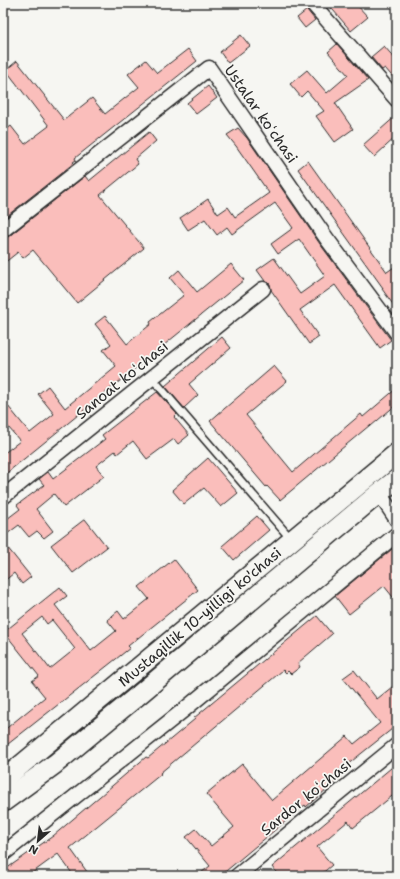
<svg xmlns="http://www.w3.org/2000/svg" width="400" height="879" viewBox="0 0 400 879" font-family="'Shantell Sans',sans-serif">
	<rect width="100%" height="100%" fill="#f6f6f2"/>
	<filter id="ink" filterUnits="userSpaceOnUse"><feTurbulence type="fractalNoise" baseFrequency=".025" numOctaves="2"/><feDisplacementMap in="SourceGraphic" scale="8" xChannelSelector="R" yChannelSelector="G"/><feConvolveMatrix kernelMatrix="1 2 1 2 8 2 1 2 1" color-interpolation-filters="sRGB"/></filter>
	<g filter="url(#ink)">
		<g fill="#fabebb" stroke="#2b2b2b" fill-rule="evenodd">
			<polygon points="327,3 355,3 368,17 351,31"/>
			<polygon points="307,10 315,20 305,28 297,18"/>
			<polygon points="241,35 250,46 228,63 220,52"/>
			<polygon points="337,44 368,80 335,103 353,129 335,142 316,116 324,111 307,91 301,97 290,84 307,70 327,93 348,75 328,52"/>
			<polygon points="384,46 397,61 397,82 385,68 382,70 371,57"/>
			<polygon points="188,49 197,61 75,158 76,160 73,162 74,163 3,219 3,132 11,126 25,144 49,126 6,70 17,61 64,120 92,98 105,114 139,87 128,74 146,60 157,73"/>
			<polygon points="208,86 217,98 196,114 187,103"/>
			<polygon points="397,115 397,136 374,157 363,145"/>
			<polygon points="238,128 247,138 320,244 391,340 380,348 335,285 300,310 319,337 309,344 271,290 270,284 265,281 257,270 274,258 300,294 325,276 299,239 278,254 271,244 293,228 275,203 232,234 227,227 217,235 205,219 188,230 180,218 208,199 218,214 228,207 235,217 269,193 236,146 227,135"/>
			<polygon points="149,132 156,141 135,159 138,164 100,195 144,248 77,303 33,250 23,258 18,252 3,264 3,238 8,237 85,176 89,181"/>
			<polygon points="308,161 387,272 397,265 397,310 382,289 383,288 298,169"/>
			<polygon points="231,264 244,280 3,476 3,454 20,441 3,421 3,400 30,433 54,414 38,394 48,386 65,408 116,366 103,350 111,344 95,324 105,316 127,344 151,324 150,322 184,295 170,278 179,270 197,292"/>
			<polygon points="222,337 231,348 189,384 198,395 184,408 165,386"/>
			<polygon points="274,366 287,381 246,415 293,472 361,414 363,417 397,388 397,404 371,426 370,425 280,500 267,486 266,487 210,421"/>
			<polygon points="157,392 177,414 174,417 189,435 178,444 174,439 147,459 133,441 117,454 115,451 96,466 104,476 64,507 54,494 36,509 53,531 44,538 37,531 29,537 19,525 3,537 3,522 20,509 17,505 44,485 39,479 48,472 53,479 105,439 102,435"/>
			<polygon points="208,458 238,493 221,507 204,488 184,504 172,490"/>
			<polygon points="257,516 269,530 234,560 222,546"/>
			<polygon points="85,519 107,547 73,573 51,545"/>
			<polygon points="3,542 31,577 22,584 14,573 3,582"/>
			<polygon points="397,545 397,602 384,586 349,614 335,596"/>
			<path d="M174,559L198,590L128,646L130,648L3,748V731L45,697L32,681L39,676L4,632L60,587L67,596L55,605L91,651L116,631L107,620L118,611L124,619L149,599L139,587ZM42,617L47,624L52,620L75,649L50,669L22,633Z"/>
			<polygon points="317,616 332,634 298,663 300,667 291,674 288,671 286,673 283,670 160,773 161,774 70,848 90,876 74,876 58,854 28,876 3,876 3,871 53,836 146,757 148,758 195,719 194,718"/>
			<polygon points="354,670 377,699 397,683 397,725 337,773 341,777 306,807 305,805 220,876 197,876 210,866 186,837 196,829 211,846 234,827 206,794 242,764 272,800 347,736 354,744 380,723 343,678"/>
			<polygon points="397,763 397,792 353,828 348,821 317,847 332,865 319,876 279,876 272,867"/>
		</g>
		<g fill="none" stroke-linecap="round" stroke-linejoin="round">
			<defs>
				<polyline id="service" points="152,378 291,539"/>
				<g id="minor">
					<polyline points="312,3 397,100"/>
					<polyline points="3,230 209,68 327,239 397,333"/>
					<polyline points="379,493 397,520"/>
					<polyline points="3,497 263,289"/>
					<polyline points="3,854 185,709 397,534"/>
					<polyline points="237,876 397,745"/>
				</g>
				<g id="secondary">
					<polyline points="3,780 397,453"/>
					<polyline points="3,802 55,764 141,693 379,493 397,479"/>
				</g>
			</defs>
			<use href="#service" stroke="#2b2b2b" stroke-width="10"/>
			<use href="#minor" stroke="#2b2b2b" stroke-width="17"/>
			<use href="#secondary" stroke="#2b2b2b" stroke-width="22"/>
			<use href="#service" stroke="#f6f6f2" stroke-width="7"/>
			<use href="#minor" stroke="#f6f6f2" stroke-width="14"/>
			<use href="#secondary" stroke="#f6f6f2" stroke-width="19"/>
		</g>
	</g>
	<g text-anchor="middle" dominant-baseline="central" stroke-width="3.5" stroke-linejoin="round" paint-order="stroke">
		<g font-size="15" fill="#2b2b2b" stroke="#f6f6f2">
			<text transform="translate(261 114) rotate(55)">Ustalar koʻchasi</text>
			<text transform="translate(122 380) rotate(-39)">Sanoat koʻchasi</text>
			<text transform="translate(200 617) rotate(-40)">Mustaqillik 10-yilligi ko'chasi</text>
			<text transform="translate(306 797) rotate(-39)">Sardor koʻchasi</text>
		</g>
	</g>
	<rect width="400" height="879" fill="none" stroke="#f6f6f2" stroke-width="16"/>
	<rect x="8" y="8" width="384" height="863" fill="none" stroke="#2b2b2b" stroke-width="1.5" filter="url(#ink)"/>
	<g transform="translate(38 841) rotate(208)" stroke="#f6f6f2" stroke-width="3" paint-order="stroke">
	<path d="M0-3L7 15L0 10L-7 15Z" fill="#2b2b2b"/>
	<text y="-6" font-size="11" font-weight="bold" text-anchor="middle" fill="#2b2b2b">N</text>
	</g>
</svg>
